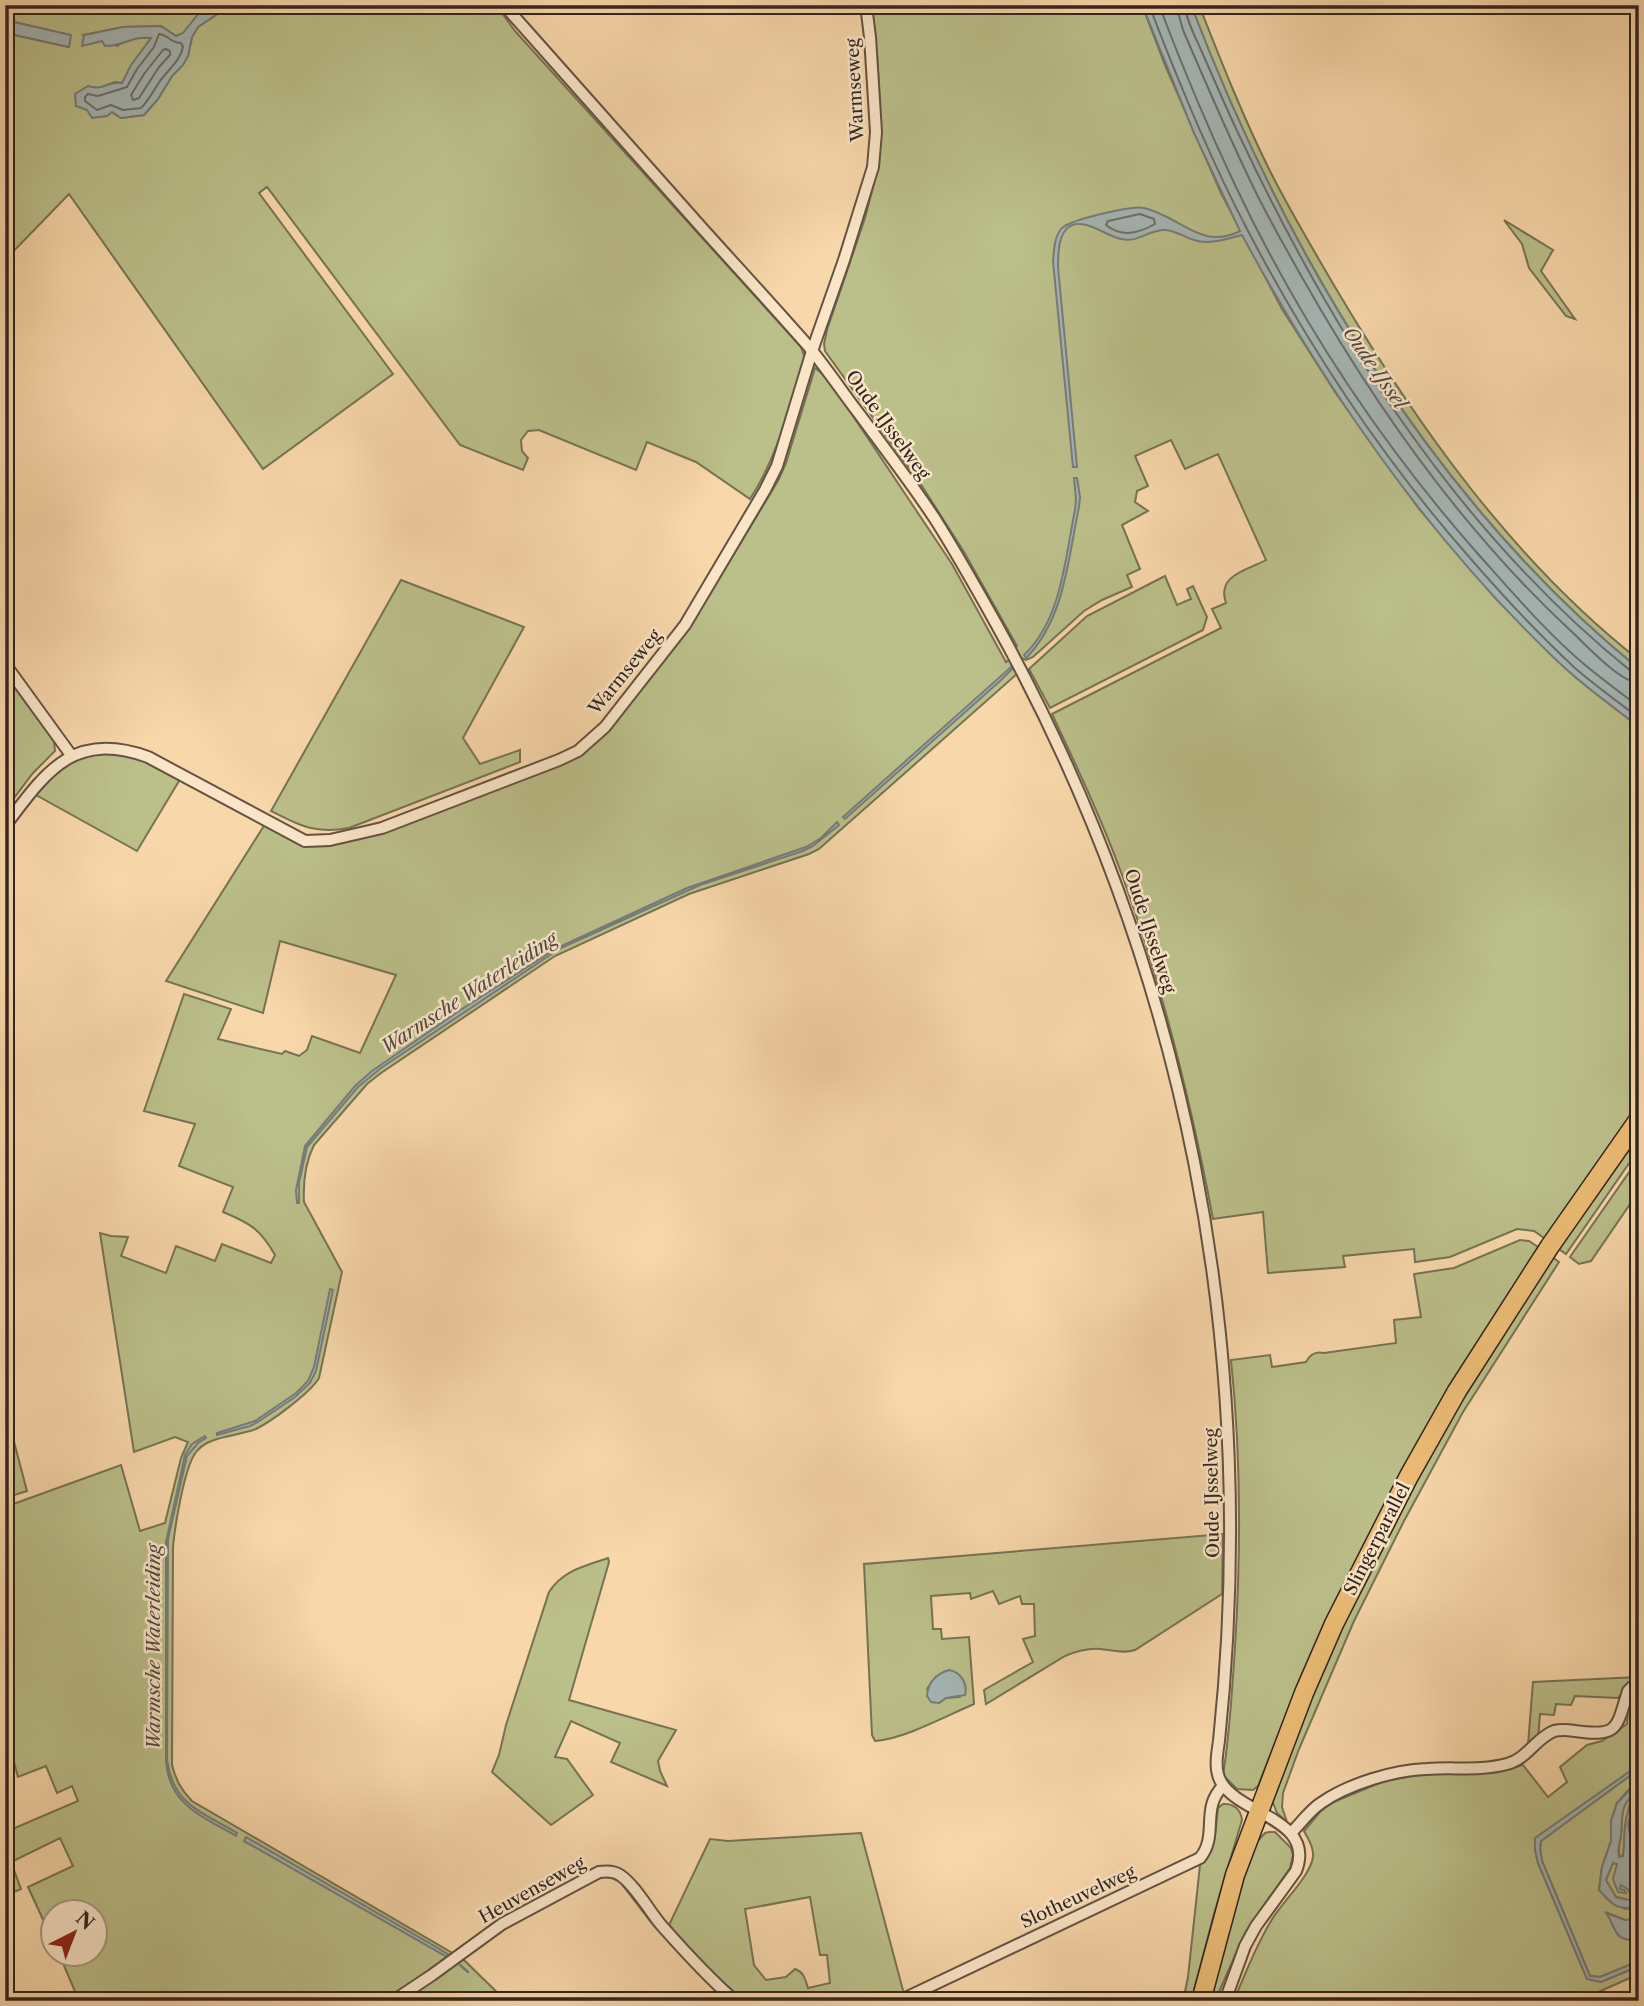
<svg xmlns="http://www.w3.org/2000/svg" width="1644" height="2006" viewBox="0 0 1644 2006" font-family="'Libre Caslon Text',serif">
	<rect width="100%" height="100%" fill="#f8d7aa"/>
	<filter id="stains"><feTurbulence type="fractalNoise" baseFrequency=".00286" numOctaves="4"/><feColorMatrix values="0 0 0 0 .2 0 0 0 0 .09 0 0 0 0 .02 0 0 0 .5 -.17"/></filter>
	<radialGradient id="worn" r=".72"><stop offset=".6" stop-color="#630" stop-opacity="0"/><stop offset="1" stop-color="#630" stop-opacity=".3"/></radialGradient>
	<g fill="#bbbf8a" stroke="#777254" stroke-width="2" fill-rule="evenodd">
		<path d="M5,5H211L183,34L176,36L161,26L123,27L84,35L117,46L130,38H151L122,83L115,82L97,89L112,112L121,118L144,115L158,99L172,76L183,64L188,56L192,37L198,27L231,5H496L515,31L801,347L805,358C790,406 778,456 750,499L696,462L647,442L636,470L539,430L528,431L521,440L522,451L528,458L523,470L460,445L267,187L259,193L393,374L263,469L69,194L5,260V33L69,47L70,35L5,20Z"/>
		<path d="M870,5H1142L1165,65L1221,193L1282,309L1337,395L1419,509L1497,600L1575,677L1639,727V1108L1547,1240L1534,1231L1517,1229L1450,1257L1415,1262L1414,1249L1343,1256L1345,1267L1268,1273L1263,1212L1213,1219C1191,1102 1163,987 1122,875C1102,820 1077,767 1052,714L1221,628L1212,609L1226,603C1216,575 1248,570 1266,560L1218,454L1185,469L1171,440L1135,456L1148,486L1137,491L1135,502L1148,511L1122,525L1140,569L1127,575L1132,587L1102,600L1084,611L1033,657L1026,660L1021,658L1015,648L1017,646L964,552L922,486L825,351L824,344L827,330L865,218L879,164L881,124L877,53Z"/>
		<path d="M1191,5H1199C1221,61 1243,117 1270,171C1290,211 1313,249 1335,287C1416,424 1513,561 1639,660V669C1434,502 1284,250 1191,5Z"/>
		<polygon points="1504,220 1553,250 1541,271 1575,319 1566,316 1529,268 1522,244"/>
		<path d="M815,368L827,377L952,564L1006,662L1011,659L1018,673L819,849L809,854L689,894L555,956L381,1073L367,1084L314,1145C305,1163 303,1183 304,1202L342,1272L319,1378C310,1393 272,1421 256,1429C237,1437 209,1435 196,1452C184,1468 175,1526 173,1547L172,1765C176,1780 181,1790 192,1801L454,1954L446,1962L386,2001H59L77,1996L59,1954H94V1912H52V1939L28,1887L73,1866L60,1838L11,1862L21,1889L5,1896V1844L10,1830L78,1801L72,1786L57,1793L46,1766L18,1777L5,1729V1507L121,1465L140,1531L165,1523L181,1458L188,1442L175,1437L134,1452L100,1233L111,1236L128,1237L121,1256L166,1273L176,1246L215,1261L222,1244L271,1263L275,1255C260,1229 250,1223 223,1212L233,1187L179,1166L195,1124L144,1111L184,994L231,1009L218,1039L282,1054L285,1051L299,1056L307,1050L312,1036L360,1053L396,975L280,941L263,1013L166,981L267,821L317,845L580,755L599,739L624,711L667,657L692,624L779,479L786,463Z"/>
		<polygon points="1165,576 1177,605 1191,599 1187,589 1193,586 1207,617 1203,630 1050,708 1029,669 1087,616"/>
		<path d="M401,580L524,627L463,738L480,764L520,750V762L349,828C315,834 300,826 271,811Z"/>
		<polygon points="5,674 54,741 55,751 33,773 5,810"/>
		<path d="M128,753L182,776L137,851L36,795C49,777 67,760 89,754C100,751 116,753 128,753Z"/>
		<polygon points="1639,1129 1639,1149 1566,1254 1556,1247"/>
		<polygon points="1639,1158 1639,1191 1591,1261 1579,1264 1570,1257"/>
		<path d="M1520,1240L1529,1241L1541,1249L1390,1498L1302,1674L1258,1786L1253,1790L1237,1789L1223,1775C1230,1733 1232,1690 1235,1647C1241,1552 1241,1455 1231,1360L1270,1355L1272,1367L1306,1362C1310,1354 1316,1351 1324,1353L1396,1343L1394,1320L1421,1317L1414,1274L1454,1268Z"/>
		<polygon points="1551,1256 1559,1262 1463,1412 1404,1521 1354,1621 1299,1749 1283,1793 1282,1807 1287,1822 1277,1813 1271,1798 1340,1627 1447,1420"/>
		<polygon points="8,1419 27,1491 5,1498 5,1420"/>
		<path d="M1223,1534L1222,1594L1135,1650C1124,1654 1112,1650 1100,1649C1087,1648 1077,1651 1065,1656L986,1704L984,1690L1033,1662L1023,1639L1035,1636L1034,1604H1022L1020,1596L999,1604L993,1591L971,1599L970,1593L931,1596L933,1629H941L942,1639L969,1637L974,1704C946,1716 904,1739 875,1741L872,1735L864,1564ZM936,1677L959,1697L946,1698L939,1703L927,1689Z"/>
		<path d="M608,1558L609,1562L569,1700L676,1730L658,1761L660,1771L667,1786L611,1762L620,1743L571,1721L555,1757L567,1759L593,1795L551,1825L492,1772L499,1755L506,1725L549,1592C563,1570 585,1566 608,1558Z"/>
		<polygon points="1639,1677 1629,1683 1618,1698 1575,1696 1571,1705 1556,1704 1554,1715 1540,1714 1538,1739 1528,1745 1533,1682"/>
		<path d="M1639,1688V1765L1536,1838L1535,1850L1538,1863L1587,1979L1601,1982L1639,1966V1974L1578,2001H1234C1245,1973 1256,1946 1271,1921C1281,1903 1310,1877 1313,1857C1314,1847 1308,1839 1304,1831L1320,1812L1331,1803L1384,1781L1429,1773L1500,1771L1523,1765L1548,1797L1567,1782L1560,1767L1587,1745L1602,1741L1627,1724C1628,1709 1627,1698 1639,1688Z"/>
		<path d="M1639,1769V1781L1631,1787L1617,1803L1611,1821V1841L1602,1867L1599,1889L1625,1909L1639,1907V1919L1625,1920L1608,1913C1616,1932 1615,1941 1639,1940V1961L1600,1977L1590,1976L1542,1861L1540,1848L1541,1841Z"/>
		<path d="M1639,1790V1796L1629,1806L1623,1856L1620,1857C1617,1849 1620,1844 1621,1835C1623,1813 1618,1805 1639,1790Z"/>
		<path d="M1223,1804C1233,1803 1241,1809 1242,1820L1214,1914L1191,2001H1183L1188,1977L1200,1865C1217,1852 1215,1829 1218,1808Z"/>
		<path d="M1639,1804V1855C1629,1836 1622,1821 1639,1804Z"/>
		<polygon points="1269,1832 1275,1832 1291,1848 1293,1855 1290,1868 1245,1933 1215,2001 1207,2001 1241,1885 1256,1843 1265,1833"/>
		<path d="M861,1833L904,1994L889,2001H744C717,1978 692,1952 669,1925L710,1839L728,1841ZM810,1897L820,1955H827L830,1983L808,1988C805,1979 804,1972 795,1969L786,1977L766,1980L754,1965L745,1909Z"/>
		<polygon points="1613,1863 1618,1864 1619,1889 1620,1885 1624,1885 1632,1895 1639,1893 1639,1900 1633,1901 1616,1897 1605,1880"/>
		<polygon points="599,1876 618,1877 677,1950 651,1922 620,1882 612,1878 604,1877 594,1880 497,1933 463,1959 506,2001 400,2001 493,1933"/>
	</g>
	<g fill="#a4b6b5" stroke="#777c79" stroke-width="2">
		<path d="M211,5H231L198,27L192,37L188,56L183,65L172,76L158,99L144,115L121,118L112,112L107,116L92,118L87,110L76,106L75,94L88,86C105,91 107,81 122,83L131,65L151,38C130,36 125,46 105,46L102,41L82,46L84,35L123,27L161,26L176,36L183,33L199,13Z"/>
		<path d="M1142,5H1191C1284,250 1433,502 1639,669V727C1608,703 1576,680 1549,653C1424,532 1324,387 1242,235C1227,239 1209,245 1194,240C1184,237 1173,229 1163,230C1147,231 1137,243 1121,239C1106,236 1085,218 1070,226C1058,233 1058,255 1058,267L1077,467H1073L1053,261C1054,251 1054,238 1061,229C1068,220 1133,205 1144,208C1180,216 1201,251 1240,231L1194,133Z"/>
		<polygon points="5,20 71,35 69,47 6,33"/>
		<path d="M1074,478H1077L1080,497L1079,507C1068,558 1065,619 1026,658L1024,655C1062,619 1065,558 1075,510L1076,499Z"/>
		<polygon points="1011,667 1012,669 1000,681 845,819 843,817"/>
		<polygon points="837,822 839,825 813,846 803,851 700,885 559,949 381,1068 358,1087 307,1147 299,1183 299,1203 297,1203 296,1190 305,1146 355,1086 372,1071 459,1011 555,949 687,888 806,847 821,838"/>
		<polygon points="330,1289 333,1290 316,1371 310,1383 295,1397 258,1422 250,1426 217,1435 217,1433 255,1421 296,1393 308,1381 314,1367"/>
		<path d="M205,1436L206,1438L198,1443L187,1456L168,1539L167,1760C173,1805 202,1812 237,1833L236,1836C202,1816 169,1805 166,1761V1542L185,1455L192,1444Z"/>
		<path d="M949,1670C961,1672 968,1684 965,1695L946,1698L939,1703L931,1702L927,1696C928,1682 936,1674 949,1670Z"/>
		<polygon points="1639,1765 1639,1769 1541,1841 1540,1848 1542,1861 1590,1976 1600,1977 1639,1961 1639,1966 1601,1982 1587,1979 1538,1863 1535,1850 1535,1838"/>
		<path d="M1639,1781V1790C1619,1805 1623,1813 1621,1835C1620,1843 1617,1849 1619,1857L1623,1856C1626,1832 1620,1816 1639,1796V1804L1631,1813L1628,1824L1631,1841L1639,1855V1893L1632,1895L1629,1890L1621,1885L1620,1889L1624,1890L1626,1893L1618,1892L1613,1879L1617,1864L1613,1863L1606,1880L1616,1897L1633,1901L1639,1900V1907C1617,1910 1613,1906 1599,1890L1602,1867L1611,1841V1821L1617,1803Z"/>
		<polygon points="246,1837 436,1947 449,1955 447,1957 244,1841"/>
		<path d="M1606,1913L1625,1920L1639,1919V1940C1612,1941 1618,1930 1606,1913Z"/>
	</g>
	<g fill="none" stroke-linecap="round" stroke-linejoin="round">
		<g stroke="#6c6e6a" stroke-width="2">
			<path d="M1149,5C1178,81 1209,157 1247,229C1308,346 1382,458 1470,558C1503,596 1538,634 1576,669C1596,686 1618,702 1639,718"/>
			<path d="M1159,5C1182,66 1207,126 1235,185C1298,318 1381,444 1478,554C1512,592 1546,632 1585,665C1602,679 1621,693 1639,707"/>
			<path d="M1176,5L1183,30C1204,79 1225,128 1248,176C1264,211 1284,245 1303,279C1376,408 1463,531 1572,632C1587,646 1620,682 1639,683"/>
			<path d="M1185,5C1186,20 1195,36 1201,50C1214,79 1226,108 1240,137C1334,337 1458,532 1632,672L1639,674"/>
			<path d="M159,34C169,35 170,43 181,43L183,47C180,62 166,71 158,84C152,93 149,100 141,108L123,110L111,105L97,110L85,101V97L88,94L98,96L127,87L137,69L154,47Z"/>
			<polygon points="166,49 170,51 170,55 159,67 139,98 133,100 131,95 144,74 163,50"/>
			<path d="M1140,214L1154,219L1155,224C1139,233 1122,238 1106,225L1108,221Z"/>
		</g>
		<polyline stroke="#777c79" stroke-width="2.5" points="460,1965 468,1972"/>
		<defs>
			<g id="minor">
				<path d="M504,5C570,79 636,154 702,228C738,268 774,307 809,347C827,369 843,393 860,415C885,449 912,484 935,519C956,552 975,586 994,620C1187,966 1260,1348 1219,1741C1217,1754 1214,1770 1221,1782C1240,1815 1316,1819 1296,1871L1256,1926L1245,1946L1225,2001"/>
				<polyline points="5,664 71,755"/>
				<path d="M5,826C46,772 73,730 148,757L305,841L330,840L382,828L559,760L578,751L605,727L685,625L765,490L777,466L812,351L844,260L873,167L876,132L870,37L866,5"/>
				<path d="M1291,1833C1301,1823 1310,1810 1321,1803C1348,1784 1394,1770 1427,1769C1453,1767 1481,1771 1507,1764C1527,1759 1536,1738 1554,1731C1561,1729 1569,1730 1575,1731C1619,1737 1616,1729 1628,1691L1632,1687L1639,1684"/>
				<polyline points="5,1988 13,2001"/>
				<path d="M393,2001L432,1975L502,1924L599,1872C606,1871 614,1871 620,1875C636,1886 649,1911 662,1926C685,1952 709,1978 735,2001"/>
				<path d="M899,2001L1200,1858C1219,1835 1200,1809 1223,1786"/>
			</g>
			<polyline id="primary" points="1201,2001 1235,1875 1304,1693 1334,1624 1409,1476 1457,1391 1550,1246 1639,1119"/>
		</defs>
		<use href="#minor" stroke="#645242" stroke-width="14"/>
		<use href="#primary" stroke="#33251f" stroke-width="21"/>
		<use href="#minor" stroke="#fae5c8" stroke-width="10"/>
		<use href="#primary" stroke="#ecbc75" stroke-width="18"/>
	</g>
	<g text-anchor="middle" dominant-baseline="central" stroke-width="5" stroke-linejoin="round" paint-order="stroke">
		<g font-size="18" fill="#33251f" stroke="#fae5c8">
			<text transform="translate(855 90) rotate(-93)">Warmseweg</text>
			<text transform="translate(888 425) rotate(54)">Oude IJsselweg</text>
			<text transform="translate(625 672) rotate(-51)">Warmseweg</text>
			<text transform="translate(1150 931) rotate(72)">Oude IJsselweg</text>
			<text transform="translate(1212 1493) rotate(-91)">Oude IJsselweg</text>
			<text transform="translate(1377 1539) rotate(-63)">Slingerparallel</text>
			<text transform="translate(532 1890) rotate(-29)">Heuvenseweg</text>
			<text transform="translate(1078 1897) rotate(-25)">Slotheuvelweg</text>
		</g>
		<g font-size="19" font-style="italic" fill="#4f4944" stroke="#fae5c8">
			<text transform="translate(1375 368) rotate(55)">Oude IJssel</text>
			<text transform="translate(469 993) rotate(-33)">Warmsche Waterleiding</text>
			<text transform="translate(153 1647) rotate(-90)">Warmsche Waterleiding</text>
		</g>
	</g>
	<rect width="1644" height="2006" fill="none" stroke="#f8d7aa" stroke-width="28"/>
	<rect x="7" y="7" width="1630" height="1992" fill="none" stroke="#33251f" stroke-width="3.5"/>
	<rect x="14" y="14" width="1616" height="1978" fill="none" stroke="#33251f" stroke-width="2"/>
	<g transform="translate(74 1933) rotate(42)"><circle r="33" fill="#fae5c8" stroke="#aa9884" stroke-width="2"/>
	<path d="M0-5L12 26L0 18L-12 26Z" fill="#8f2418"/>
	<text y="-10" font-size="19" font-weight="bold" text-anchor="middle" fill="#33251f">N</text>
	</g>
	<rect width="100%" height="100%" filter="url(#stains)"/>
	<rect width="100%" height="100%" fill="url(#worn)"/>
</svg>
